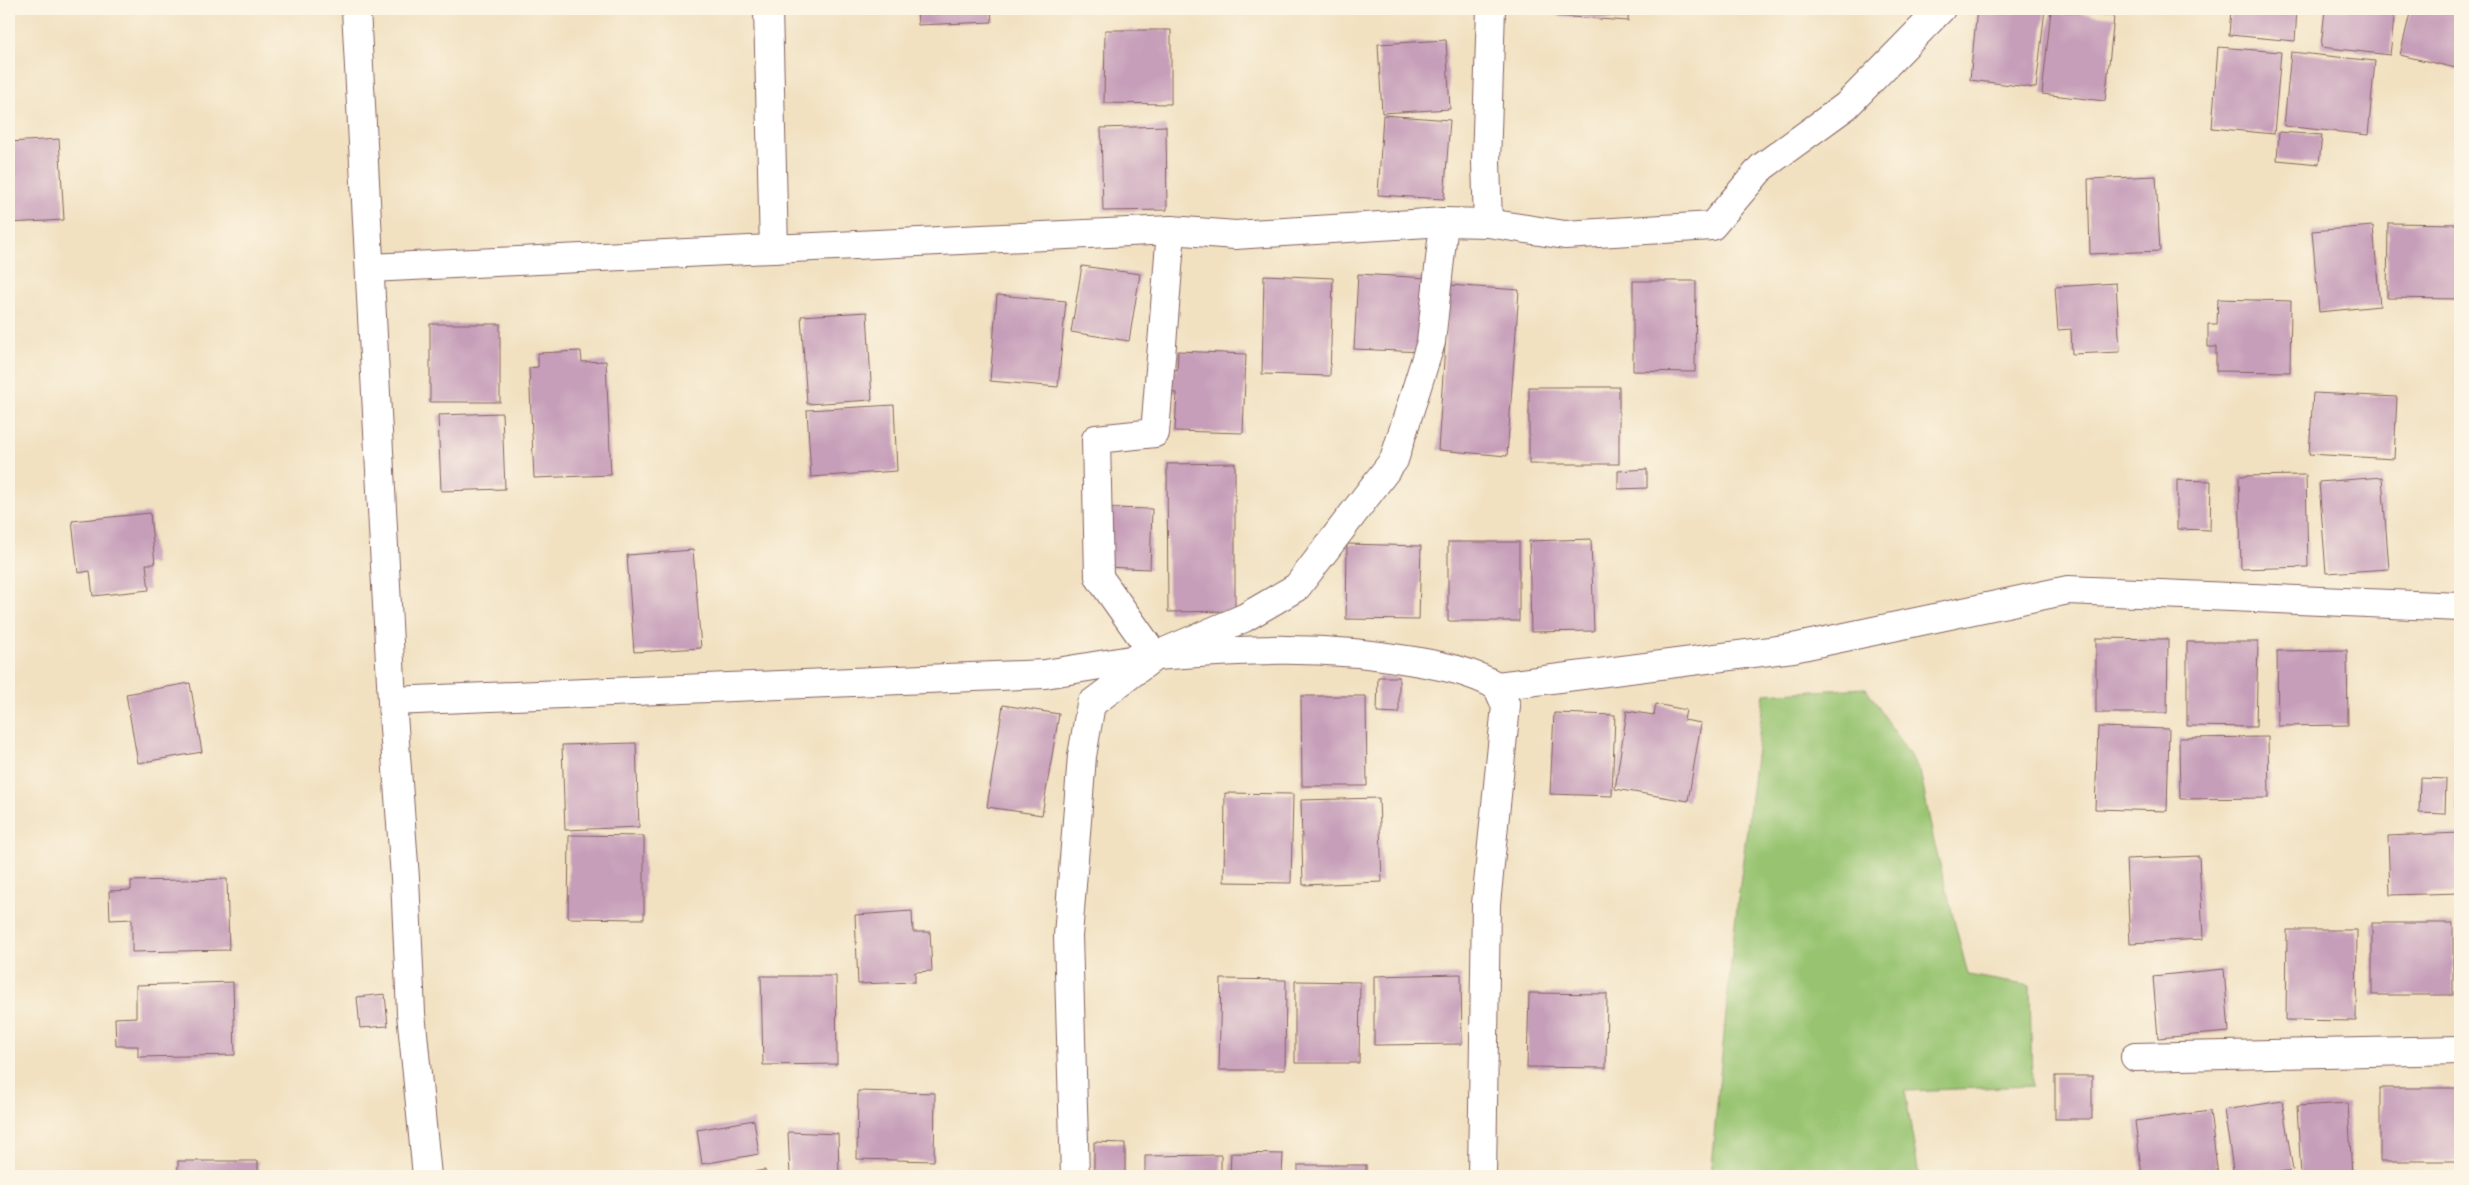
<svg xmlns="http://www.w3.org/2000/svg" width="2469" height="1185" viewBox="0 0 2469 1185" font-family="Vollkorn,serif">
	<rect width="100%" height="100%" fill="#fcf5e5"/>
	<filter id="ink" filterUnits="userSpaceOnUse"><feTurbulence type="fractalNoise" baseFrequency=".02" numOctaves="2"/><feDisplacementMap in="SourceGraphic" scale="10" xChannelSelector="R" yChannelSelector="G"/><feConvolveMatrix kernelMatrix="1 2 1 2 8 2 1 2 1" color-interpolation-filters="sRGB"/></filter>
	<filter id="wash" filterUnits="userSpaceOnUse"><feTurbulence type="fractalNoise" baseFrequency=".0096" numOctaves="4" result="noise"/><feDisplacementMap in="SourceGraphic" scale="20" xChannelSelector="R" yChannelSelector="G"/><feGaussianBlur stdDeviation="1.12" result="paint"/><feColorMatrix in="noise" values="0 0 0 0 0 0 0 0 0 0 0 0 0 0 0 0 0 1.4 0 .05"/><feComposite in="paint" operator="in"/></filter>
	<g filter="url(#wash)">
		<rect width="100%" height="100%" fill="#f1e1c1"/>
		<polygon fill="#98c471" stroke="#71724e" points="1866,688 1920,771 1934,842 1968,975 2030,986 2032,1086 1905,1091 1919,1176 1710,1176 1735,923 1764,694"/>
		<g id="blocks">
			<g fill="#c69eb9">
				<polygon points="917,9 991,9 992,22 918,25"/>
				<polygon points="1557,9 1629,9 1628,21 1556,16"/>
				<polygon points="1977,9 2045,9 2036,88 1970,80"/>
				<polygon points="2231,9 2297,9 2295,41 2229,35"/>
				<polygon points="2325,9 2395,9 2390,55 2321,47"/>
				<polygon points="2411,9 2460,9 2460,69 2400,55"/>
				<polygon points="2051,10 2114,17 2105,101 2042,94"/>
				<polygon points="1105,30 1171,30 1171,104 1104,103"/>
				<polygon points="1446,40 1450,109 1382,113 1378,44"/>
				<polygon points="2218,47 2281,52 2274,134 2212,128"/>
				<polygon points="2291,52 2375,61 2368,135 2284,126"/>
				<polygon points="1383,115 1450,120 1444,199 1378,195"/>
				<polygon points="1166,126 1167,210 1103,211 1101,128"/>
				<polygon points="2279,132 2322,135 2319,164 2277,160"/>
				<polygon points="59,139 64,220 9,223 9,142"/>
				<polygon points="2156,176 2160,251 2090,254 2088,179"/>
				<polygon points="2388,223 2460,224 2460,299 2387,298"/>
				<polygon points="2373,226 2380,306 2319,312 2312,231"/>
				<polygon points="1082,266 1140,274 1129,341 1071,332"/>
				<polygon points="1358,274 1428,278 1423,352 1354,349"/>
				<polygon points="1264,275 1333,278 1330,376 1262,374"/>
				<polygon points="1633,281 1696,281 1695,372 1633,371"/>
				<polygon points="2116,283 2120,352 2072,354 2071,329 2058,330 2055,287"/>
				<polygon points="1449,285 1519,290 1507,456 1438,450"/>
				<polygon points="997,295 1066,301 1058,387 990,381"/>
				<polygon points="2218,299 2291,301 2290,372 2216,371 2216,347 2208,347 2208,324 2217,324"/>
				<polygon points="867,312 872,400 807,404 801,316"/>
				<rect x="430" y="324" width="70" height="78"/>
				<polygon points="581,351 582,362 606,361 611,475 534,478 529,368 538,367 538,353"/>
				<polygon points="1178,351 1246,354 1243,433 1175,431 1177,393 1163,392 1165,370 1177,370"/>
				<rect x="1529" y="387" width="90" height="77"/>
				<polygon points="2313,393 2397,397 2394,459 2309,454"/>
				<polygon points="894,405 897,471 811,477 807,410"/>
				<polygon points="502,413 505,489 441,491 438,415"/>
				<polygon points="1235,463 1235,611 1168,612 1167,464"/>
				<polygon points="1647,469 1647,488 1618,489 1618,471"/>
				<polygon points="2306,475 2308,567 2241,569 2239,476"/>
				<polygon points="2382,477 2389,569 2326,573 2319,482"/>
				<polygon points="2177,480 2211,481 2210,530 2177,529"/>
				<polygon points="1107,508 1152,509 1150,569 1105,567"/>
				<polygon points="150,513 155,564 146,564 149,590 93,596 90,571 78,573 72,521"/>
				<polygon points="1591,539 1594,631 1531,632 1529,541"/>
				<rect x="1448" y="542" width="71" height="79"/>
				<polygon points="1347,544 1421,546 1419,620 1346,619"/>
				<polygon points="693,550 701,648 634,652 627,555"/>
				<polygon points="2096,638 2168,639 2167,713 2096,713"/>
				<polygon points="2187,642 2258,642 2256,727 2187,726"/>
				<polygon points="2347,650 2348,725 2278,726 2277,651"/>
				<polygon points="1378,677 1399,677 1399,713 1377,712"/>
				<polygon points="190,683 202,752 138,763 126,694"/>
				<polygon points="1301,696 1366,696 1367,786 1302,786"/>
				<polygon points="1656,704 1686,710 1684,720 1701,723 1688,801 1615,789 1627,711 1654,715"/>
				<polygon points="1003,705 1059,714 1042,815 987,807"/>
				<polygon points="1554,713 1615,715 1612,796 1550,794"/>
				<polygon points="2098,727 2169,729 2167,811 2095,809"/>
				<polygon points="2460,733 2460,813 2457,813 2456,734"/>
				<polygon points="2268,737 2269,798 2180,799 2179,738"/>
				<polygon points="636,743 639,827 565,830 562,745"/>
				<polygon points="2420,778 2446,779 2445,814 2419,813"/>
				<polygon points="1225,793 1293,794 1291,883 1224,882"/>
				<polygon points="1379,798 1382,882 1303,885 1301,800"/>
				<polygon points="2460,833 2460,893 2390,895 2388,836"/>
				<polygon points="569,835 644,836 644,919 568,918"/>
				<polygon points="2199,856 2203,939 2130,943 2126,859"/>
				<polygon points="227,879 229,950 132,952 132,919 110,920 109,891 131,890 131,881"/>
				<polygon points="912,911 913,932 930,932 932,971 915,972 915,982 858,984 855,915"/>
				<rect x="2372" y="923" width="81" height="72"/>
				<polygon points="2287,930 2357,930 2356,1021 2286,1020"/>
				<polygon points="2224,969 2229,1032 2158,1038 2153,976"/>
				<polygon points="1461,974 1462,1044 1374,1045 1374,976"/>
				<polygon points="761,976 836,976 837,1064 763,1065"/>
				<polygon points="1221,979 1286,980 1285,1070 1219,1070"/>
				<polygon points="1295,981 1360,982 1359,1063 1295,1063"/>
				<polygon points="233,982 235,1055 138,1057 138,1046 116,1046 115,1018 136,1017 136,985"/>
				<polygon points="1529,993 1607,994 1606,1068 1527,1067"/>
				<polygon points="385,994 388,1026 360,1028 357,997"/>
				<rect x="2055" y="1076" width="37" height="43"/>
				<rect x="2380" y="1088" width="80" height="73"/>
				<polygon points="858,1091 935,1093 934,1161 857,1159"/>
				<polygon points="2282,1101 2293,1170 2253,1176 2234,1176 2224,1110"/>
				<polygon points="2348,1103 2352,1176 2301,1176 2297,1106"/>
				<polygon points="2210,1111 2218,1176 2142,1176 2135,1121"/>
				<polygon points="754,1120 759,1154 702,1164 697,1130"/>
				<polygon points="788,1132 838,1134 839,1176 790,1176"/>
				<polygon points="1094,1142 1125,1143 1125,1176 1094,1176"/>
				<polygon points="1231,1153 1283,1154 1282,1176 1230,1176"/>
				<polygon points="1221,1155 1221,1176 1145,1176 1145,1156"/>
				<rect x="178" y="1161" width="80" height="15"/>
				<rect x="1298" y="1165" width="68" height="11"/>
				<polygon points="765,1170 766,1176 733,1176 733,1175"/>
			</g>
		</g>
	</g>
	<g filter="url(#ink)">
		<use href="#blocks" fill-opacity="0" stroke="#846360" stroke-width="1"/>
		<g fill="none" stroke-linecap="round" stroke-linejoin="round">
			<defs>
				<g id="minor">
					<polyline points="356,9 392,701 405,878 411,1013 427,1176"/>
					<polyline points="768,9 774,249"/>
					<path d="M1444,222L1431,342L1394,460L1297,587L1244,618L1155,656C1244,649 1326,645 1414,661C1443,666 1470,671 1497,686L1793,648L2068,590L2460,607"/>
					<polyline points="1488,223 1565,235 1712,226 1762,167 1846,106 1941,9"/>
					<polyline points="370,268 1171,230 1235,235 1444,222 1488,223 1486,162 1491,9"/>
					<polyline points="1155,656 1099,577 1096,439 1155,433 1171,230"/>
					<polyline points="392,701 1045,674 1155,656 1091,704 1082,756 1068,936 1075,1176"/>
					<polyline points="2135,1057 2460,1050"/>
					<polyline points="1482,1176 1486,904 1506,706 1497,686"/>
				</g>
			</defs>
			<use href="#minor" stroke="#846360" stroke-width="30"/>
			<use href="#minor" stroke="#fff" stroke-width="28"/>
		</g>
	</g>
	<rect width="2469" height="1185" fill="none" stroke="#fcf5e5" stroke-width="30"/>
</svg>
